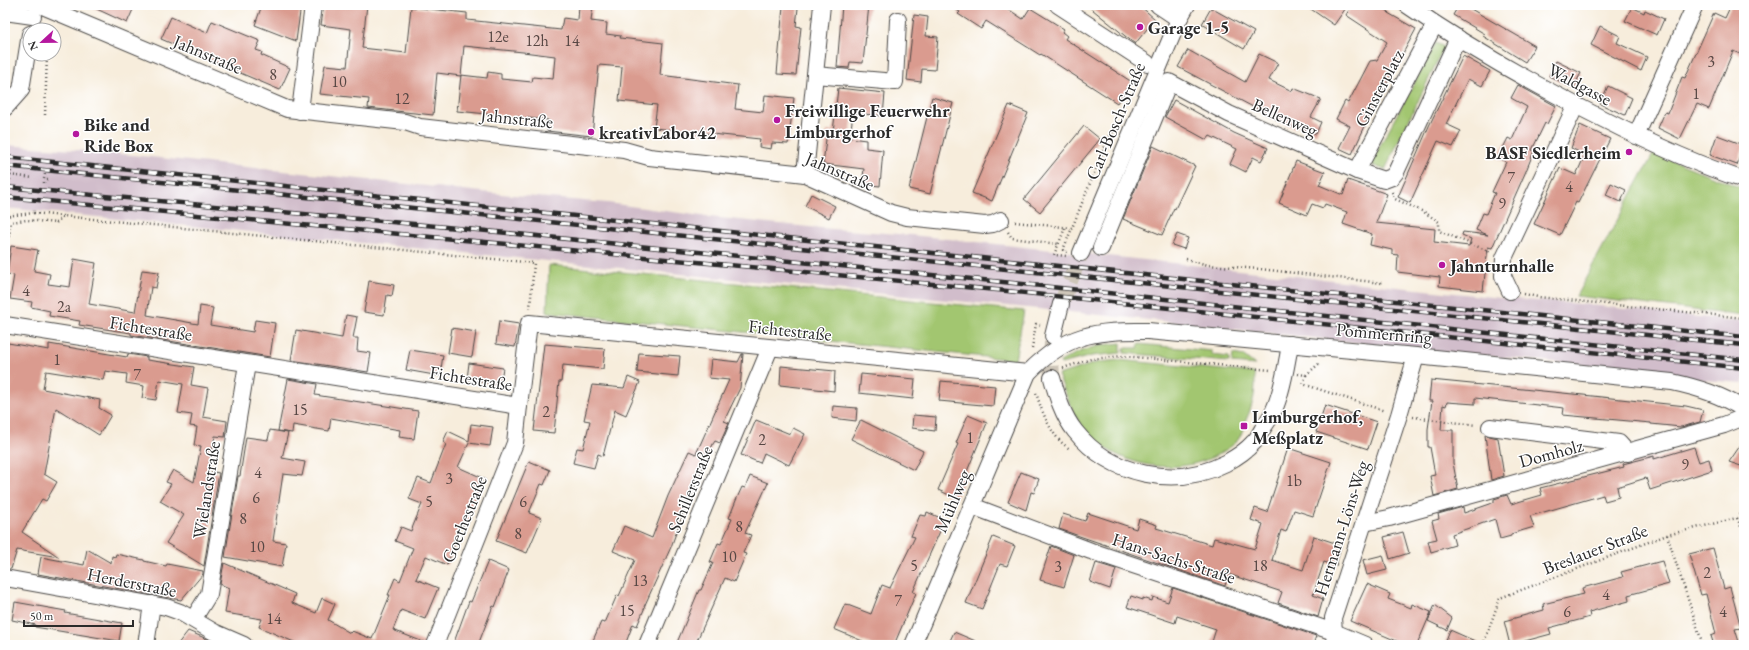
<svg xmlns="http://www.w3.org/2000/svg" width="1749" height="650" viewBox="0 0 1749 650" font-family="'EB Garamond',serif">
	<rect width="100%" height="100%" fill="#fff"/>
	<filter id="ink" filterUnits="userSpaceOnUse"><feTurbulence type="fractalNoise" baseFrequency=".025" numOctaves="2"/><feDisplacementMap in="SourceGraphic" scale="8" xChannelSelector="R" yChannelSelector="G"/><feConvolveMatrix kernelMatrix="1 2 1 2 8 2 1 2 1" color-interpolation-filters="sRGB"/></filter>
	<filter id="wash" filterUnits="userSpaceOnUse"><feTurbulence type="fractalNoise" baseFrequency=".012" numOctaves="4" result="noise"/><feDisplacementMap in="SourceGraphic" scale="16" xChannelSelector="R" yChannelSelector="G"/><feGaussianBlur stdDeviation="0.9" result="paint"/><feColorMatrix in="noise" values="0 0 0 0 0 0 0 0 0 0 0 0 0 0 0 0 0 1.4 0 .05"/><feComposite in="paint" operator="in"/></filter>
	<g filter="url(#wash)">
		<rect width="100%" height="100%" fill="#f7eddc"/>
		<polygon fill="#d1bdcb" points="5,145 103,152 501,194 608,203 709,217 820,228 911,235 1501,298 1581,304 1744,322 1744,383 1703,380 1568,363 1439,352 1171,322 5,208"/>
		<g fill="#a2c670" stroke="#66784e">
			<polygon points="1436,43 1444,47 1385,170 1370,164"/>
			<polygon points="1654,153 1744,189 1744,316 1576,296"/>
			<polygon points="549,265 1024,311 1015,360 547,312"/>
			<path d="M1121,343V353L1092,356L1061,364L1060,362C1082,349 1096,345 1121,343Z"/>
			<polygon points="1139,344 1212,351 1212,355 1229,357 1229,362 1124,353 1124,348 1138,348"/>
			<polygon points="1233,354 1244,356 1255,365 1232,363"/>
			<path d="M1119,360L1254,373C1257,389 1253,405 1246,420C1244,426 1242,434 1238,440C1232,447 1221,453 1213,457C1171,477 1115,465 1084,430C1072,414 1066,393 1058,375L1099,362Z"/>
		</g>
		<g id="blocks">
			<g fill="#da9b8f">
				<polygon points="88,5 135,5 127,23"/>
				<polygon points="262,5 301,5 296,41 255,25"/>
				<polygon points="324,5 367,5 362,48 406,53 411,7 467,13 467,20 561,30 563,18 578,20 579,5 593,5 591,21 607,23 606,34 621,36 620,38 663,43 660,75 738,85 735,109 763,112 765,95 794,98 788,144 772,143 771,149 759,147 760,139 654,128 657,105 619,101 622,67 599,65 592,136 547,131 548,120 457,111 461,75 487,78 488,72 501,74 501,79 532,82 533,77 553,79 555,56 523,52 464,46 461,76 437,73 433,115 368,108 369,99 320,94 325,65 347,67 351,29 321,25"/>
				<polygon points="842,5 869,5 863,63 850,62 849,68 837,67"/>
				<polygon points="948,5 1002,5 1023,19 1030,8 1064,29 1062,32 1067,36 1065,39 1132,82 1117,103 1041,54 1040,55 986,21 981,29 958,14 960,12"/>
				<polygon points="1087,5 1139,5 1155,19 1135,44"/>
				<polygon points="1305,5 1348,5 1334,25"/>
				<polygon points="1352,5 1379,5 1389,12 1388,13 1416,29 1374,107 1352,154 1339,148 1350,126 1336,119 1345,101 1348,103 1370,61 1377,60 1387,42 1346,15"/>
				<polygon points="1459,5 1464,5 1535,46 1525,62 1483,36 1485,34 1453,15"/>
				<polygon points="1731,5 1744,5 1744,45 1740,54 1733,51 1709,109 1697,104 1680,139 1658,128 1665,112 1668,113 1682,77 1685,78 1714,13 1725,18"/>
				<polygon points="783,6 798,8 796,26 801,27 796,75 777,74"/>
				<polygon points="1632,7 1644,13 1645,10 1664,19 1657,35 1625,21"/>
				<polygon points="1211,8 1254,32 1244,49 1202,24"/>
				<polygon points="914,15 928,17 926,36 938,37 935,70 922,69 921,82 907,80"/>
				<polygon points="171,17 207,33 212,21 260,41 256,50 262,52 261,55 290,68 280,90 161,39"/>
				<polygon points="1600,26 1620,36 1617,43 1647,57 1641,71 1591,45"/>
				<polygon points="1188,50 1245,82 1259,54 1278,63 1269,80 1292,91 1293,88 1321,99 1311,117 1321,122 1316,134 1297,125 1295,128 1283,123 1178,67"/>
				<polygon points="1463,56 1490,71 1482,86 1468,79 1446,124 1461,131 1453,147 1438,141 1410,203 1398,197 1429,126"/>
				<polygon points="1556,61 1581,73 1573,88 1549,76"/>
				<polygon points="1518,85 1556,106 1547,124 1545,123 1532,150 1534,151 1526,171 1492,248 1488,247 1483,291 1439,286 1440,277 1397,272 1398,255 1392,254 1392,250 1370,245 1372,234 1343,224 1347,212 1325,204 1323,208 1312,204 1307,215 1279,203 1296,161 1325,172 1319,185 1343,195 1348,180 1387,194 1376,223 1435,229 1434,242 1469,246 1471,239 1462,235 1463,232 1488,235 1476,230 1483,213 1486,214 1495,193 1492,192 1506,162 1498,158 1508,138 1512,140 1527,107 1511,98"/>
				<polygon points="1608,86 1632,98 1625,115 1600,104"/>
				<polygon points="838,88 885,93 883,116 853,113 850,138 866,140 866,148 883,150 880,186 862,184 864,169 823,164 827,131 833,132"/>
				<polygon points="932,97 953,103 930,194 909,189"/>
				<polygon points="1174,100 1234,133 1268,148 1261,161 1253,157 1246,172 1230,164 1237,149 1210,136 1207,140 1165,117"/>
				<polygon points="1009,105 1028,113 992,201 972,193"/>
				<polygon points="1580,125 1610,139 1578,203 1576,202 1560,235 1534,224 1560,168 1576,175 1585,155 1571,148"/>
				<polygon points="1084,126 1100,139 1040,212 1024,199"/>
				<polygon points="1717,135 1744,145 1737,165 1710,155"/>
				<polygon points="1153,146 1195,166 1175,209 1174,208 1162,235 1123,219"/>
				<polygon points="1611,183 1626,190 1621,202 1606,195"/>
				<polygon points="811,194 835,206 829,218 805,206"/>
				<polygon points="1177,234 1188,238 1184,249 1172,245"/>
				<polygon points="11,246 38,250 34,271 50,274 48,284 70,287 74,259 96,263 89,304 135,312 142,270 159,272 156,288 151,287 147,315 198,324 200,306 213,308 210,325 253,332 255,320 275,323 270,357 131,335 131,333 79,325 80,321 49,316 50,311 31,307 32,302 10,299 14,275 7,274"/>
				<polygon points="369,281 394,285 392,296 387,295 384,315 364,312"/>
				<polygon points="346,315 357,317 353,338 358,338 357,351 371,353 368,372 291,360 296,330 342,338"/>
				<polygon points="499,321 519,324 515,347 496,344"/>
				<polygon points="452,328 476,332 472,357 448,353"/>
				<polygon points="8,343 49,350 49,344 127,357 128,354 147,357 147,360 194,367 191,385 208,388 203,417 227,421 225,437 215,436 208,471 219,473 204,566 166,543 184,515 160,501 171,484 166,482 173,470 194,482 201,446 194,445 197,427 190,426 192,415 178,413 183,384 159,380 156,400 142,398 144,386 126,383 127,374 105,371 103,380 46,371 43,389 100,400 99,408 111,415 99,435 56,408 44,474 57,482 46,501 42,499 22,532 59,557 17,550 11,569 5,569 5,360"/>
				<polygon points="544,344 605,349 603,369 563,365 561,382 559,382 554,433 534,431"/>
				<polygon points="410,350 443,355 440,376 406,370"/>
				<polygon points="639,353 680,356 678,376 637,372"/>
				<polygon points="742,354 743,354 740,388 724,421 729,423 720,443 715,441 713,444 687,506 686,505 671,547 644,607 645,607 637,626 633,624 625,645 591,645 601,622 605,623 617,595 619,596 635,560 613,551 624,526 652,538 668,496 689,451 696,454 729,380 709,378 711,359 738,362"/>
				<polygon points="469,363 503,368 500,385 467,379"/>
				<polygon points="781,366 835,371 834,391 780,385"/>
				<polygon points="861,374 915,379 913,399 859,393"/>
				<polygon points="628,377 640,382 626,415 615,410 603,456 598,454 594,468 573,463 577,448 583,449 590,421 584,420 592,385 624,388"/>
				<polygon points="288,379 317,384 315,395 418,411 414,439 399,437 400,430 331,418 329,431 293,425 292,433 278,431"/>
				<polygon points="1431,380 1583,395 1686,406 1703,410 1700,422 1681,427 1651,424 1651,423 1563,415 1564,408 1511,402 1475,398 1475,404 1447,402 1446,406 1443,405 1441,430 1453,430 1453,463 1458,489 1434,496 1430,476 1435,475 1430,447 1428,447 1428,429 1432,401 1429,401"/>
				<polygon points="941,381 995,386 993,406 939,401"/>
				<polygon points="1325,405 1377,422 1368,449 1316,432"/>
				<polygon points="833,406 857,408 856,421 832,418"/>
				<polygon points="913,415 936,417 935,431 912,428"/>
				<polygon points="968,415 987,423 956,498 938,490 958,444 956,443"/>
				<polygon points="756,420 790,434 793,428 805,434 789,465 764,453 760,463 741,455"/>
				<polygon points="861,420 923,451 914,470 851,439"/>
				<polygon points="471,424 493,427 490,446 469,443 458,467 485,479 468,523 465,522 462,527 460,526 452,545 454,546 447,565 426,556 416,579 438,588 425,619 401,610 393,630 426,643 426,645 301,645 259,627 262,619 225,613 229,588 220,584 224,563 295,594 292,603 316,613 322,598 335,604 328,620 350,633 352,631 372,639 390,595 388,595 395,578 400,581 413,548 395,541 401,527 411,531 422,504 409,499 418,478 431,483 446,444 443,442 448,431 469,441"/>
				<polygon points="270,430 288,433 282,458 305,462 302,476 283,474 273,541 286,543 282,567 225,557 238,476 240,476 246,437 268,440"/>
				<polygon points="1485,435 1498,438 1504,476 1491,480"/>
				<polygon points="1744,440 1744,467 1729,462"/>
				<polygon points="1694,447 1699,462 1709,459 1712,470 1650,490 1646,478 1617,487 1619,497 1605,501 1603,495 1530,516 1534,527 1511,534 1511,536 1500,539 1495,519 1452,534 1455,545 1431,552 1428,541 1437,539 1432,521 1439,519 1438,514 1463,507 1464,513 1490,504 1494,502 1494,499 1507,495 1511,504 1542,495 1540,488 1624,467 1623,464 1654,456 1654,459"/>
				<polygon points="1288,448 1331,462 1313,516 1294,510 1286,532 1281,530 1272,560 1303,570 1314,536 1341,545 1336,566 1324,562 1313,595 1323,599 1318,617 1278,603 1282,592 1228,574 1225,586 1059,529 1063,514 1085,521 1088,513 1136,529 1139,519 1157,525 1156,528 1212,545 1214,538 1255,549 1263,524 1251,520 1255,508 1267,512"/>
				<polygon points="529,461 550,470 544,485 541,484 529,513 542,518 527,553 496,541"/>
				<polygon points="1021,472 1039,479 1034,493 1031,492 1026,510 1008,502"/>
				<polygon points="750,476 768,483 745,533 751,535 743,553 746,554 734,582 725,578 695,645 676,645 699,590 701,590 713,563 710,562 718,543 721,544 732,519 729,518 737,498 742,487 745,488"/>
				<polygon points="927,512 945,520 913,592 916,593 894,645 872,645 834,629 845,604 871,614 882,585 890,588 915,537 911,536 920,515 926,516"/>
				<polygon points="1403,532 1409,553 1390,559 1384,537"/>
				<polygon points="993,537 1015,546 1007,566 1000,564 982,609 966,603"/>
				<polygon points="1051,546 1074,555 1064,587 1040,580"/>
				<polygon points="1713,548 1724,589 1730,587 1741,628 1735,629 1740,645 1714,645 1711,636 1716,634 1706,594 1701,595 1689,554"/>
				<polygon points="87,549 111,563 112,556 115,557 116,554 144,560 144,561 166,566 167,564 203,571 203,574 181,600 38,574 41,557 84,565"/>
				<polygon points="1383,555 1387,570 1367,575 1363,560"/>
				<polygon points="488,561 509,570 495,607 493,606 478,645 453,645 469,601 471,602"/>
				<polygon points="1662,561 1669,584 1628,595 1629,601 1589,612 1590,617 1549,628 1551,634 1510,645 1504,621 1544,610 1543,604 1584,594 1582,588 1623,577 1621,572"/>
				<polygon points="1096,563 1116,569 1110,589 1090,582"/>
				<polygon points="1367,584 1390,594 1388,599 1411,608 1412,604 1431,612 1417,645 1406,645 1350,621"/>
				<polygon points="1173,588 1316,636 1313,645 1211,645 1216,629 1177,616 1175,623 1127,607 1131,596 1143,600 1143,598 1152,601 1153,597 1168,602"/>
				<polygon points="15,602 66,611 65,613 122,623 119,641 35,627 36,625 12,620"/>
				<polygon points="1435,605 1452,618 1447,630 1428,621"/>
				<polygon points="1450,630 1484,645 1444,645"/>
				<polygon points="188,631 207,639 220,645 177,645"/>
				<polygon points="954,632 985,645 948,645"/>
			</g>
		</g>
	</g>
	<g filter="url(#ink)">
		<use href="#blocks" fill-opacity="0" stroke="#4a4846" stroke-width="1"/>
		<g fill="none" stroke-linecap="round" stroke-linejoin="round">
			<g stroke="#cec6b9" stroke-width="16" stroke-dasharray="16 8" stroke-linecap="butt">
				<polyline points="1061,304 1081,253"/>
				<polyline points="1052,342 1051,358 1052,378"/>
			</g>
			<defs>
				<g id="minor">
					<polyline points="40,5 287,109 405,122 420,127 624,150 649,157 805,174 891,213 907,217 985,225 993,224 1001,220"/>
					<polyline points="1058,5 1147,63"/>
					<polyline points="1158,5 1179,19"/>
					<path d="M1407,5C1469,48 1535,85 1603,119C1648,142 1695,164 1744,180"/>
					<polyline points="5,12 33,16"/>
					<polyline points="815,75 895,82 898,20"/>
					<polyline points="5,108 21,90 30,34"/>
					<polyline points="300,111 313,5"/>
					<polyline points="1636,136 1695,5"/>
					<polyline points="1357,171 1435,24"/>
					<polyline points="805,174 822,5"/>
					<polyline points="1101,248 1169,82 1229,114 1357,171 1384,180 1392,177 1396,172 1458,38"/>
					<polyline points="1081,253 1179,19 1187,5"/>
					<polyline points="1510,291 1503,276 1504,258 1576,105"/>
					<polyline points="5,325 519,406 529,323 1028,373"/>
					<polyline points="1053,336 1061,304"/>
					<path d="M1052,378C1057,396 1063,416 1075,431C1111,476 1175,489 1226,463C1235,458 1246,451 1253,443C1257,440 1259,435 1262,430C1265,424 1270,419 1273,412C1281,396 1287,363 1290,344"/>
					<polyline points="1490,427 1619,443 1628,453"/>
					<polyline points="972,506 1091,551 1334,632 1365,645"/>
					<polyline points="1364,523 1389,518 1724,425 1739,419 1744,414"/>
					<polyline points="5,578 166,607 180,612 214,632 244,645"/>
					<polyline points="194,618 209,594 247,364"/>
					<polyline points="146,645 152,604"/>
					<polyline points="435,645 515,443 519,406"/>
					<polyline points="647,645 770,348"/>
					<path d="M913,645L1028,373C1066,334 1095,330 1148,331L1416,356L1672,382C1700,388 1720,395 1744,409"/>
					<polyline points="1335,645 1333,618 1399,415 1416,356"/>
				</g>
			</defs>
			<use href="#minor" stroke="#4a4846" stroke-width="18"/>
			<g stroke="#4a4846" stroke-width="2.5" stroke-dasharray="1 3" stroke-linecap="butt">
				<polyline points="45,115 47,54"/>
				<polyline points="45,174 44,179 48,179"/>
				<polyline points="10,175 33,178"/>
				<polyline points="10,180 11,170"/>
				<polyline points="44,183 44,179"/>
				<polyline points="1392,192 1395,199 1424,212 1439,222 1439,231 1491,252"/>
				<polyline points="34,213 63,216"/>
				<polyline points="5,216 34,213 34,210"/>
				<polyline points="1015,222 1072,228 1111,131 1116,133"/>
				<polyline points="1065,228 1054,255 1067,256"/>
				<polyline points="1008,232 1012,238 1058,244"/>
				<polyline points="5,238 9,236 11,222 27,220 56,223 63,216 534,263 530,308"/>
				<polyline points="1067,252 1063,250 1072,228"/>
				<polyline points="1186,259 1208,265 1260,269 1382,283"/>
				<polyline points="1524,294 1538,297 1744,318"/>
				<polyline points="1032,348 1036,324 1040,325"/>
				<polyline points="1063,368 1091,359 1123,356 1271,370"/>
				<polyline points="1298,374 1306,375 1321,362"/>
				<polyline points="1306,375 1303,384 1385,411"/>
				<path d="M1036,393C1043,414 1051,437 1070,449"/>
				<polyline points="1413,417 1476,425"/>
				<polyline points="1737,518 1744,533"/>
				<polyline points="1667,535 1703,645"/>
				<polyline points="1483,645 1500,598 1667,535 1737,518 1744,508"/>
			</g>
			<use href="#minor" stroke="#fff" stroke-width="16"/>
			<defs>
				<g id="rail">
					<polyline points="5,157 1744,337"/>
					<polyline points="5,166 1744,345"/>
					<polyline points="5,187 436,226 1013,283 1744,360"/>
					<polyline points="5,197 1007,291 1744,368"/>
				</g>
			</defs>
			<use href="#rail" stroke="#2b2b2b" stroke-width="4.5"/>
			<use href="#rail" stroke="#fff" stroke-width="3" stroke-dasharray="9" stroke-linecap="butt"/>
		</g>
	</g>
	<g fill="#b5179e" stroke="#fff" stroke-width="1.5">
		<circle cx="1140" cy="27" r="4"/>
		<circle cx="777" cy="120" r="4"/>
		<circle cx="591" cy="132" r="4"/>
		<circle cx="76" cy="134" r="4"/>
		<circle cx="1629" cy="152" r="4"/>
		<circle cx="1442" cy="265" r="4"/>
		<rect x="1240" y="422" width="8" height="8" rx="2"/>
	</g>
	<g text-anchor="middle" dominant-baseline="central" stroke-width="3" stroke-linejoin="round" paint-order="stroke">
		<g font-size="16" fill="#574744">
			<text x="498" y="36">12e</text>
			<text x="537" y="40">12h</text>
			<text x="572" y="40">14</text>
			<text x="1711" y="61">3</text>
			<text x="273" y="74">8</text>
			<text x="339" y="81">10</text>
			<text x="1696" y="93">1</text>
			<text x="402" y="98">12</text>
			<text x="1511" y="177">7</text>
			<text x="1569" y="186">4</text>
			<text x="1502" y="203">9</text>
			<text x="26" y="290">4</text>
			<text x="64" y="306">2a</text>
			<text x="57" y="359">1</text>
			<text x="137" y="374">7</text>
			<text x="300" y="409">15</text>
			<text x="546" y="411">2</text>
			<text x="970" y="437">1</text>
			<text x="762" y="439">2</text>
			<text x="1685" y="464">9</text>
			<text x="258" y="472">4</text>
			<text x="449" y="478">3</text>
			<text x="1294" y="480">1b</text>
			<text x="256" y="497">6</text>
			<text x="429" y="501">5</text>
			<text x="523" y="501">6</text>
			<text x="243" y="518">8</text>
			<text x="739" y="526">8</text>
			<text x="518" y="533">8</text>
			<text x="257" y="546">10</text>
			<text x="729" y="556">10</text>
			<text x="914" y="565">5</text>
			<text x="1260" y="565">18</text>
			<text x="1058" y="566">3</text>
			<text x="1707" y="572">2</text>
			<text x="640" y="580">13</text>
			<text x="1606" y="594">4</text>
			<text x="898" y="600">7</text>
			<text x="627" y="610">15</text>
			<text x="1567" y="611">6</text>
			<text x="1723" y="611">4</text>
			<text x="274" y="618">14</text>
		</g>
		<g font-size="18" font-weight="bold" fill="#2b2b2b" stroke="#fff" text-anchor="start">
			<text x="1148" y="27">Garage 1-5</text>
			<text x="785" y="110">Freiwillige Feuerwehr<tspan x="785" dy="21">Limburgerhof</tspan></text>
			<text x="84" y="124">Bike and<tspan x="84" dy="21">Ride Box</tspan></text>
			<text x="599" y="132">kreativLabor42</text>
			<text x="1621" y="152" text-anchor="end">BASF Siedlerheim</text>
			<text x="1450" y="265">Jahnturnhalle</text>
			<text x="1252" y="416">Limburgerhof,<tspan x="1252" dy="21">Meßplatz</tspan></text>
		</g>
		<g font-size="18" fill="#2b2b2b" stroke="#fff">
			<text transform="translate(208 54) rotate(23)">Jahnstraße</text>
			<text transform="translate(1580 84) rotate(28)">Waldgasse</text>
			<text transform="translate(1379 88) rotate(-62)">Ginsterplatz</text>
			<text transform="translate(1285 117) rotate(24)">Bellenweg</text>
			<text transform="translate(517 118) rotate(6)">Jahnstraße</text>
			<text transform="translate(1115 121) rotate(-67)">Carl-Bosch-Straße</text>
			<text transform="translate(840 171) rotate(23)">Jahnstraße</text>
			<text transform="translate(151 328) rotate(9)">Fichtestraße</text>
			<text transform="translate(790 330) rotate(6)">Fichtestraße</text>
			<text transform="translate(1384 333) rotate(5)">Pommernring</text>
			<text transform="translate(471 378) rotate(9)">Fichtestraße</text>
			<text transform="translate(1551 453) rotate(-15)">Domholz</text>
			<text transform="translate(690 489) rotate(-68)">Schillerstraße</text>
			<text transform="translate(206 490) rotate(-81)">Wielandstraße</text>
			<text transform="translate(952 501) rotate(-67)">Mühlweg</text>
			<text transform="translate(464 519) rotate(-68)">Goethestraße</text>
			<text transform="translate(1341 528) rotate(-72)">Hermann-Löns-Weg</text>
			<text transform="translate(1595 549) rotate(-21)">Breslauer Straße</text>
			<text transform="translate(1174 558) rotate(18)">Hans-Sachs-Straße</text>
			<text transform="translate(132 582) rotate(11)">Herderstraße</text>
		</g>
	</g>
	<rect width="1749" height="650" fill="none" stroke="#fff" stroke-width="20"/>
	<g transform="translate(42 42) rotate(248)"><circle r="19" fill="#ffffff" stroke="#aaaaaa"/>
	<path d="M0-3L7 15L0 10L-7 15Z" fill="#b5179e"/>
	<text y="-6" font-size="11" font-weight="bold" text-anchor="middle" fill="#2b2b2b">N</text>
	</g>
	<path d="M24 620v6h109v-6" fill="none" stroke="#2b2b2b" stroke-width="2"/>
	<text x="30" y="620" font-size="12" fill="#2b2b2b" stroke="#ffffff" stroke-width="3" paint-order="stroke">50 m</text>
</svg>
